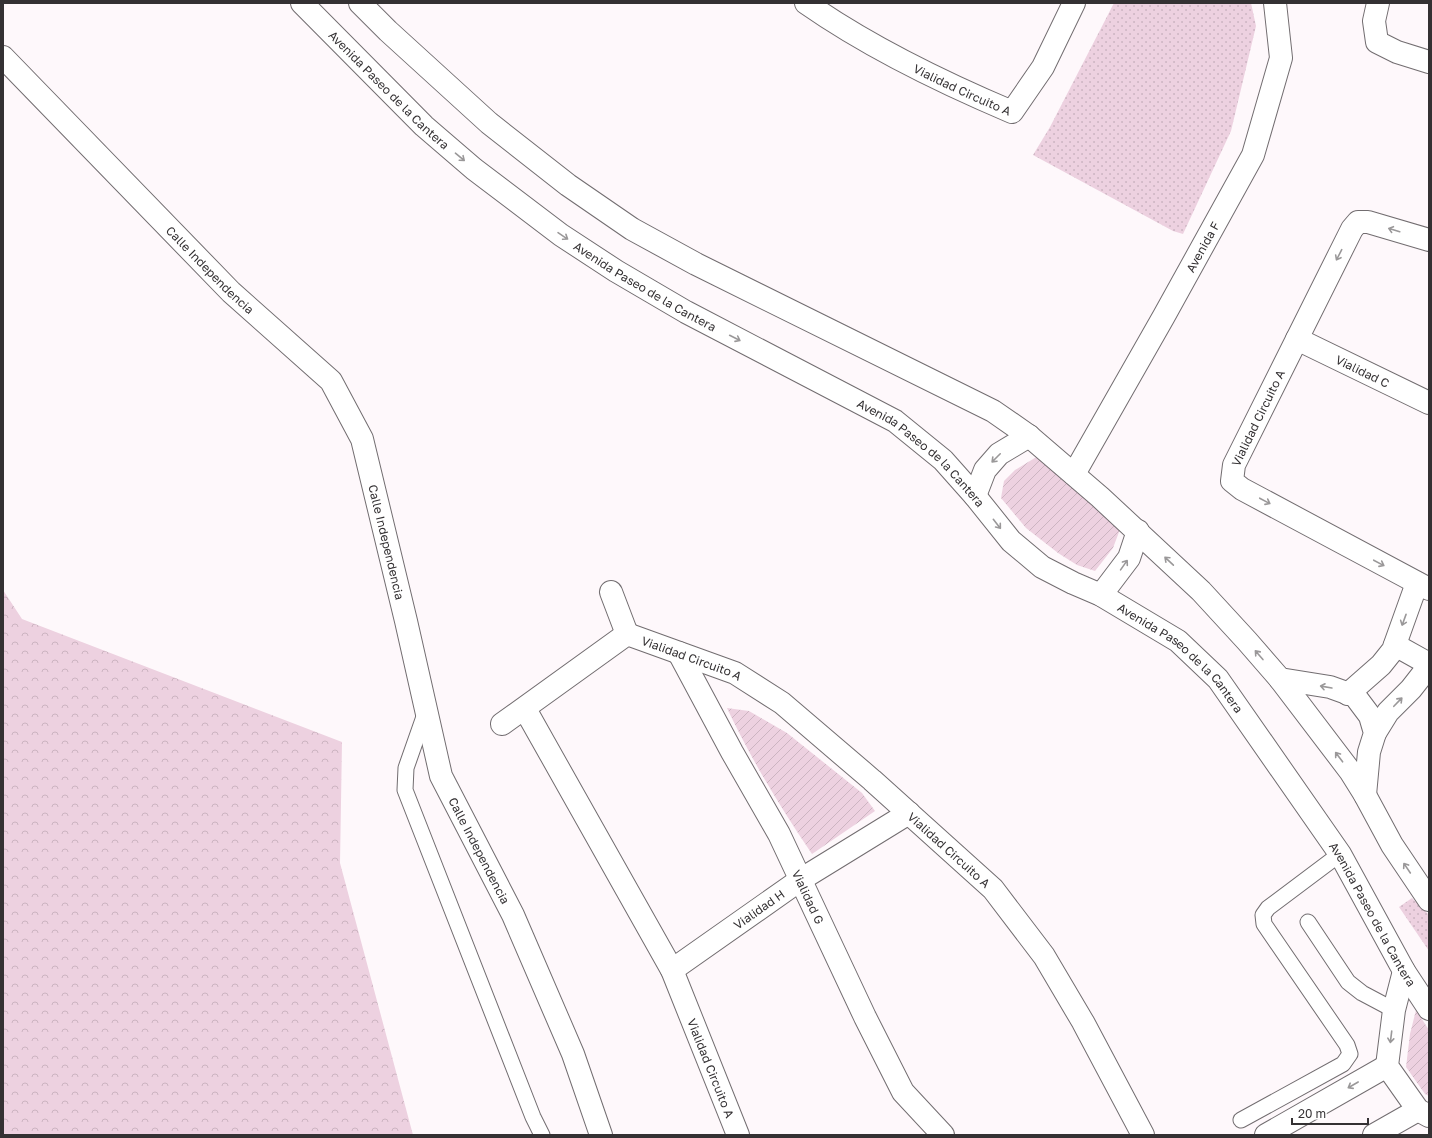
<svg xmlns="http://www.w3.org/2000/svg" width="1432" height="1138" viewBox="0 0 1432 1138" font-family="'Golos Text',sans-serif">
	<defs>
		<pattern id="grass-dots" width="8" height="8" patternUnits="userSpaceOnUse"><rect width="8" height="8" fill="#edd1e0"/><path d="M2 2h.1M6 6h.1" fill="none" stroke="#ccb4c1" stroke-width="1.8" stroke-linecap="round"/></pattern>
		<pattern id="forest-crowns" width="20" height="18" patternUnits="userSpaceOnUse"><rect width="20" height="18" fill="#edd1e0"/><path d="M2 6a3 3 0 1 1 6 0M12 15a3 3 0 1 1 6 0" fill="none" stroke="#ccb4c1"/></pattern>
		<pattern id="garden-furrows" width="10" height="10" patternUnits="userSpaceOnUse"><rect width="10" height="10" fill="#edd1e0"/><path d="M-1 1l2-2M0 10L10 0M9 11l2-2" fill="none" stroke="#ccb4c1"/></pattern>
	</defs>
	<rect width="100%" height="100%" fill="#fef8fb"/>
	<g fill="url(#grass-dots)">
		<polygon points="1114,3 1251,3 1256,26 1231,131 1183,234 1173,231 1033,155 1050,127"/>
		<polygon points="1412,898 1429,915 1429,951 1399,907"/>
	</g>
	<polygon fill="url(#forest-crowns)" points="3,590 22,619 342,742 340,863 413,1135 3,1135"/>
	<g fill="url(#garden-furrows)">
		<polygon points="1038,456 1122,524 1113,548 1095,571 1077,565 1058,553 1026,528 1001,498 1004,481 1015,470"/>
		<path d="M727,708L749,711L787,733L862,793L875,811L812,854C780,807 751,759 727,708Z"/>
		<polygon points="1416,1010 1429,1030 1429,1096 1425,1094 1406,1067 1410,1034"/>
	</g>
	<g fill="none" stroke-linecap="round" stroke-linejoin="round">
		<defs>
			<g id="service">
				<polyline points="426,711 406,768 405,790 533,1117 542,1135"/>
				<polyline points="1308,922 1348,982 1362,993 1394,1010"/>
				<polyline points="1241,1120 1343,1064 1350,1054 1347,1045 1264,924 1263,915 1268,908 1340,854"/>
			</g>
			<g id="minor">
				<path id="s1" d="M302,3L424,126L474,169L561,235L616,271L686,312L895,421L943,460L975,496L1011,541L1042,567L1073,583L1101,595L1178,641L1218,679L1340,854L1404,971L1429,1009"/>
				<polyline points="360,3 388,31 489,123 568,185 632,229 696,264 993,411 1029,436 1100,497 1201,591 1247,641 1280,679 1350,771 1365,795 1392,845 1429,900"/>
				<path id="s2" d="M806,3C869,47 941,82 1012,112L1043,67L1074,3"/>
				<polyline points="1378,3 1374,21 1377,42 1397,52 1429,62"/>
				<polyline points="1429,240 1368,222 1358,222 1352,229 1234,465 1232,481 1242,489 1429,589"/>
				<path id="s3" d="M1297,339L1429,403"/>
				<path id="s4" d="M1074,474L1164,316L1253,155L1281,58L1275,3"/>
				<polyline points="975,496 985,470 999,454 1029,436"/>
				<polyline points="611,592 627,634"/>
				<polyline points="1101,595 1129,558 1138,531"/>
				<polyline points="1395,645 1429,664"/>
				<path id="s5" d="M679,653L732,752L779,834L865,1017L903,1092L943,1135"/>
				<polyline points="1280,679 1330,687 1355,696 1370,716 1375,733 1369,752 1365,795"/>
				<polyline points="1348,694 1381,665 1393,650 1417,583"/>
				<path id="s6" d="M525,709L672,970L738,1135"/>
				<path id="s7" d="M502,724L627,634L735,673L782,703L872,780L993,889L1044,956L1083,1022L1143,1135"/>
				<polyline points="1375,733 1388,712 1411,689 1429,666"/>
				<path id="s8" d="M672,970L800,880L909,813"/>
				<polyline points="1404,971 1394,1010 1387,1066 1418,1110 1429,1116"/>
				<polyline points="1266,1135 1387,1066"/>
				<polyline points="1374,1135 1418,1110"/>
			</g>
			<g id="tertiary">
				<path id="s9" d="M3,57L231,292L331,381L362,439L406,621L441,776L513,915L573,1054L601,1135"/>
			</g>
		</defs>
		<use href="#service" stroke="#726d70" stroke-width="17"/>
		<use href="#minor" stroke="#726d70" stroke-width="24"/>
		<use href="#tertiary" stroke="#726d70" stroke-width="24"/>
		<use href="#service" stroke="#fff" stroke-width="15"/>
		<use href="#minor" stroke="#fff" stroke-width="22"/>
		<use href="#tertiary" stroke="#fff" stroke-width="22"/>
	</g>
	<defs><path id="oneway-shaft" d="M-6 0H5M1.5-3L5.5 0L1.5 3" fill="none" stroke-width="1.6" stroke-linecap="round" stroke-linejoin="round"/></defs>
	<g stroke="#9a9899">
		<use href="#oneway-shaft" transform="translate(460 157) rotate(40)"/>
		<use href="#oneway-shaft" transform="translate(1394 230) rotate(-163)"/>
		<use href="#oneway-shaft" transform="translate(563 236) rotate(34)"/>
		<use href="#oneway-shaft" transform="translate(1339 255) rotate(117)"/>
		<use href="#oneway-shaft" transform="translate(735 338) rotate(27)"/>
		<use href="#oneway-shaft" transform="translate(996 458) rotate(135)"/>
		<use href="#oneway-shaft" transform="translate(1265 501) rotate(28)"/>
		<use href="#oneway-shaft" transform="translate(997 524) rotate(52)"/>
		<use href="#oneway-shaft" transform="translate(1169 561) rotate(-137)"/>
		<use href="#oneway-shaft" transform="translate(1379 563) rotate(28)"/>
		<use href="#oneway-shaft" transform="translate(1124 565) rotate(-55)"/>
		<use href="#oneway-shaft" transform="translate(1404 620) rotate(110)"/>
		<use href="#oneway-shaft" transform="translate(1259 655) rotate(-131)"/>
		<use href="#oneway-shaft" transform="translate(1326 687) rotate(-170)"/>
		<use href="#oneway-shaft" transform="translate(1398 702) rotate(-46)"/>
		<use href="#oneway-shaft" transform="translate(1339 757) rotate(-127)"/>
		<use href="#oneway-shaft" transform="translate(1407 868) rotate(-124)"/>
		<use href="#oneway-shaft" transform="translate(1391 1037) rotate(97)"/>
		<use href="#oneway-shaft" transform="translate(1353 1085) rotate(150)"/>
	</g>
	<g text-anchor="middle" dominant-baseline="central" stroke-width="4" stroke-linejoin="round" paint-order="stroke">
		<g font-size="12" fill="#343133" stroke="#fff">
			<text stroke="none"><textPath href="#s2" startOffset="179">Vialidad Circuito A</textPath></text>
			<text stroke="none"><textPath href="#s1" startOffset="123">Avenida Paseo de la Cantera</textPath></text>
			<text stroke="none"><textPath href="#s4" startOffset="261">Avenida F</textPath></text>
			<text stroke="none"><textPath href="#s9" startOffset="297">Calle Independencia</textPath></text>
			<text stroke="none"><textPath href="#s1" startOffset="447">Avenida Paseo de la Cantera</textPath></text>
			<text stroke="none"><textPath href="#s3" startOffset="73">Vialidad C</textPath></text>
			<text transform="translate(1258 418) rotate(-64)">Vialidad Circuito A</text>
			<text stroke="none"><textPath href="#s1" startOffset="771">Avenida Paseo de la Cantera</textPath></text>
			<text stroke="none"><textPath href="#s9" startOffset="633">Calle Independencia</textPath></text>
			<text stroke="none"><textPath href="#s7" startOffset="223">Vialidad Circuito A</textPath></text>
			<text stroke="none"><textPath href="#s1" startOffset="1107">Avenida Paseo de la Cantera</textPath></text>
			<text stroke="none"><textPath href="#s7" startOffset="547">Vialidad Circuito A</textPath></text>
			<text stroke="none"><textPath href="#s9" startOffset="957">Calle Independencia</textPath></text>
			<text stroke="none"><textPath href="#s5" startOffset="276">Vialidad G</textPath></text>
			<text stroke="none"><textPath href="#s8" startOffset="106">Vialidad H</textPath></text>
			<text stroke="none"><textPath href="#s1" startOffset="1431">Avenida Paseo de la Cantera</textPath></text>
			<text stroke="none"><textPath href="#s6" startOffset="405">Vialidad Circuito A</textPath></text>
		</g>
	</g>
	<rect width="1432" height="1138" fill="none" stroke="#343133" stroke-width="8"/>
	<path d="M1292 1118v6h76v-6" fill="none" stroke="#343133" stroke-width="2"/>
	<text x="1298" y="1118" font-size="12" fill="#343133" stroke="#ffffff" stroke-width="3" paint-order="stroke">20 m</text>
</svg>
